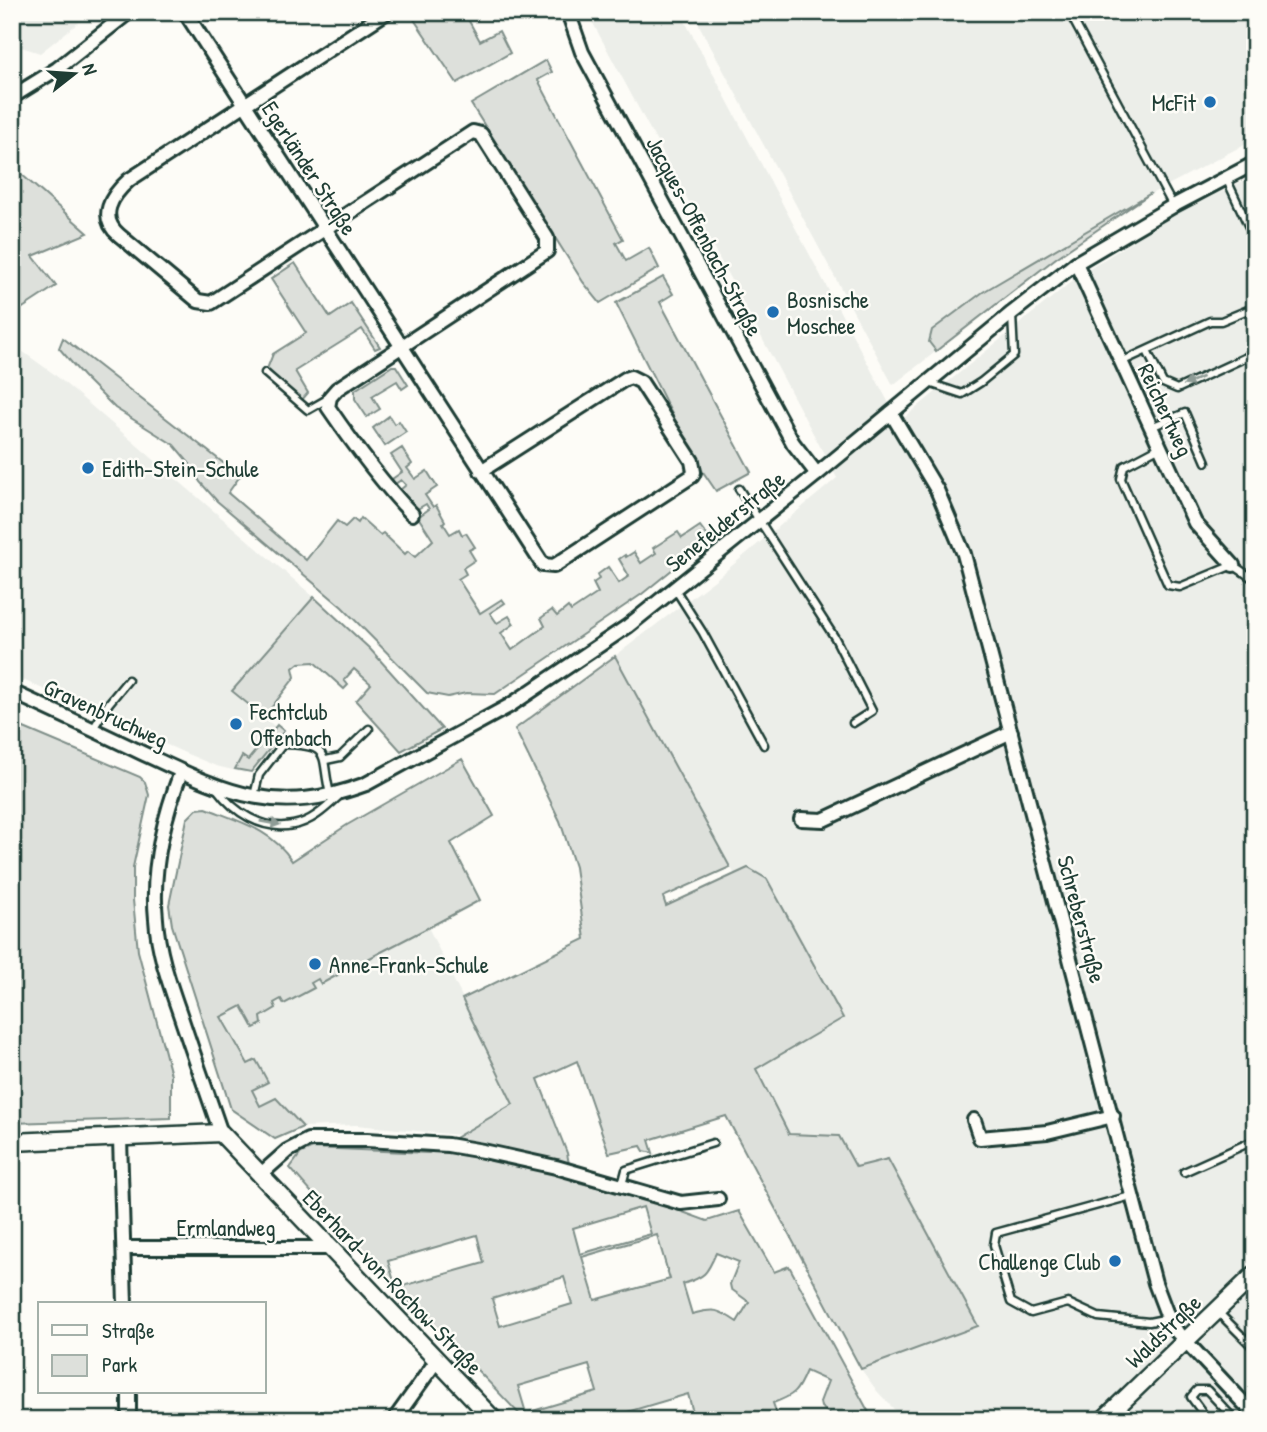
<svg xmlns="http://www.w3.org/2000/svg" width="1267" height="1432" viewBox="0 0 1267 1432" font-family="'Patrick Hand',sans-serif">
	<rect width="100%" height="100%" fill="#fdfcf7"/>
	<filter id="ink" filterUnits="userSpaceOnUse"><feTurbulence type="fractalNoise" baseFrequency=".0143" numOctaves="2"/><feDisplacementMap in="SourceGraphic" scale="14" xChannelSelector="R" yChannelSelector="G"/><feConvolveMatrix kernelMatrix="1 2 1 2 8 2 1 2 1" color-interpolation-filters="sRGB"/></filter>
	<g filter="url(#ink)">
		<g fill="#eceee9">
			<polygon points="12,12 92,12 40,53 12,44"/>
			<polygon points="587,12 680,12 899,422 1077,277 1165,220 1255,175 1255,1420 904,1420 877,1391 861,1369 978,1326 856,1167 839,1136 789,1135 756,1069 843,1017 748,868 735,875 615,656 716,579 837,478"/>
			<polygon points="692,12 1255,12 1255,139 1151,194 1118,215 1056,258 893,385"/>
			<polygon points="12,344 54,374 314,597 232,690 279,730 245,773 216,766 185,753 12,675"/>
			<polygon points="462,759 494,816 451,843 480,900 429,929 514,1104 459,1135 356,1125 303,1127 275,1139 231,1109 172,925 292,861 347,825"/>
		</g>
		<g fill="#dde0db" stroke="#7e8e88" stroke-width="2" fill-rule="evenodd">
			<polygon points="409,12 464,12 480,41 499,31 510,53 457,83"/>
			<polygon points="546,60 552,72 538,80 623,239 616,243 626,261 649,248 659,268 600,303 583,282 471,104"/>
			<polygon points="12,166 88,233 33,256 56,286 12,315"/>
			<polygon points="1151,193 1056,258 936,351 929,342 932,330 983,292"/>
			<polygon points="295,263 330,317 351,303 380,347 375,349 362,329 295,371 308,393 301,401 267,369 273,354 306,333 271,279"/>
			<polygon points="663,277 673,294 660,302 751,472 716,491 695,460 616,303"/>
			<polygon points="63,338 240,476 228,493 306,560 337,521 345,527 353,519 358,523 361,518 380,535 383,533 405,554 408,551 415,557 433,540 418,517 429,509 426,504 414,511 400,490 406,485 401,480 395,484 392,479 402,472 391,455 402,448 412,464 407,468 415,479 427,471 437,487 425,495 433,507 436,505 445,521 443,523 450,534 459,529 462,535 466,533 475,547 469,550 475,560 463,568 466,574 458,579 480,613 502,599 505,603 490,613 497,623 509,616 514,624 501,633 512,650 545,626 541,618 552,610 557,616 568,607 571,611 598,593 593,583 599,579 597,575 608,567 619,583 629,576 619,559 625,555 626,557 634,552 641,563 656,553 653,548 678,532 682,538 700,526 710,539 642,594 495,694 466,693 448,697 427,693 342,607 217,501 200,482 190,464 174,445 115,408 83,376 59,348"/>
			<polygon points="392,366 396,366 408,385 402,389 397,381 372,396 380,409 367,417 355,399 355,390"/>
			<polygon points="389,416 394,424 399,421 406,432 385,446 373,428"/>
			<polygon points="314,597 370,649 442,729 401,751 356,701 371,684 354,669 344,680 348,685 344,689 314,662 299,663 293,668 295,677 264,717 232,691"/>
			<path d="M615,656L730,867L663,897L666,906L748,868L767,879L843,1018L756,1069L789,1134L839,1136L856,1167L888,1159L978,1326L861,1369L726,1116L649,1140L653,1153L644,1151L641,1146L609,1153L577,1061L538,1079L567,1153L572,1181L650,1200L707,1221L739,1211L774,1272L789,1266L873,1420H838L821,1407L820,1402L828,1381L806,1371C797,1392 795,1395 773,1403L779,1420H695L688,1394L600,1420H525L461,1353L396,1289L290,1168L301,1153L313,1148L429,1153L513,1104L462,999L585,939L575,867L560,821L515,729ZM643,1207L651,1234L580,1254L573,1228ZM477,1235L484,1263L396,1288L388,1261ZM657,1235L670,1279L595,1300L582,1257ZM716,1253L739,1262L730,1284L731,1289L749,1302L737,1322C718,1309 715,1308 692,1314L683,1284C705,1277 707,1274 716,1253ZM564,1277L572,1304L500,1326L492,1299ZM589,1365L597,1392L526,1413L518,1386Z"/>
			<polygon points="12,723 140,777 145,782 149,795 133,867 133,900 138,951 171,1075 171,1118 12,1123"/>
			<polygon points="277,725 284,731 251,772 235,769 242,756 248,760"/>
			<path d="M462,759L494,816L451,843L480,900C427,929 374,955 321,984L318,979L311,983L314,988L284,1004L281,999L274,1003L276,1008L261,1017L262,1024L254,1028L242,1006L221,1017L248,1064L256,1060L268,1082L252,1090L260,1106L276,1098L303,1127L275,1139L231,1109L172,925L169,905L187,819L197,809L206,808C238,821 273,830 292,861L347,825Z"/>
		</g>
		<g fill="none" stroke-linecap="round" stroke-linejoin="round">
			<defs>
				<g id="lane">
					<polyline points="1069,12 1173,206"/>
					<polyline points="1226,178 1255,240"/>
					<polyline points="1147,351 1163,383 1177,389 1255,353"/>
					<polyline points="1121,362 1210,321 1221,321 1255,307"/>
					<polyline points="265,373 308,410 329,398"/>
					<polyline points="929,383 962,394 981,382 1014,355 1012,315"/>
					<polyline points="1151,427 1185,413 1206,462"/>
					<polyline points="1160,447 1124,466 1121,479 1168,585 1180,587 1233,565 1255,580"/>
					<polyline points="739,489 835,638 872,711 853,723"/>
					<polyline points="675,589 703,633 764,745"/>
					<polyline points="93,729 109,703 128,680"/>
					<polyline points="326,760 340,757 369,729"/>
					<path d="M217,789C234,812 262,831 293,825C312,822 327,807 340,795"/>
					<path d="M254,796L259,775L283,744C334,745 320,755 330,794"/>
					<polyline points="1184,1172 1255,1140"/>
					<polyline points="622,1185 626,1170 713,1143"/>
					<polyline points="1131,1196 996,1233 994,1245 1011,1302 1031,1313 1068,1303 1098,1317 1149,1322 1169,1318"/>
					<polyline points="1218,1312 1255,1349"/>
					<polyline points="1205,1416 1191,1397 1197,1390 1207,1390 1235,1420"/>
				</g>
				<g id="street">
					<polyline points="185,12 543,565 554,566 692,476 694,472 692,461 641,382 631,377 625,379 481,471"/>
					<path d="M387,12L129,180C111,196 98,217 119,235L198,301L211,303L473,132L481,134L547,238V251L337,389L330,397L328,407C354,445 380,481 412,514"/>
					<polyline points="568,12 582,52 793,443 817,474"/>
					<polyline points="12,97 57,69 129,12"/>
					<polyline points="1076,263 1195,523 1233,565"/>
					<polyline points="891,413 937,490 964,554 1155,1283 1166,1312 1177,1332 1255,1415"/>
					<path d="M12,692C54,711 96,731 138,751C222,790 272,819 366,784L509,706L628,626L817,474L1012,313L1076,263L1173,206L1255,163"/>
					<path d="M181,772C164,817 151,870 156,919C158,953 170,985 181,1017C194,1056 208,1095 221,1133"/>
					<polyline points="801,819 823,820 1011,732"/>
					<polyline points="974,1120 980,1138 1047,1132 1113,1116"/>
					<polyline points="120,1139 125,1304"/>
					<polyline points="260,1175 287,1151 308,1140 367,1140 448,1145 483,1151 556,1167 681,1203 718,1199"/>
					<polyline points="124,1248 329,1248"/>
					<polyline points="129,1392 129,1420"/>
					<polyline points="394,1420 437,1360"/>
				</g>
				<g id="secondary">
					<polyline points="12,1142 221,1133 494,1420"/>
					<polyline points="1103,1420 1255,1274"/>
				</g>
			</defs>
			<use href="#lane" stroke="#1f3d34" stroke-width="11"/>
			<use href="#street" stroke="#1f3d34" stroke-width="18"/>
			<use href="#secondary" stroke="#1f3d34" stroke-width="21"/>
			<use href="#lane" stroke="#fdfcf7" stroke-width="6"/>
			<use href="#street" stroke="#fdfcf7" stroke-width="12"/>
			<use href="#secondary" stroke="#fdfcf7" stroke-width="16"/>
		</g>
		<defs><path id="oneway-solid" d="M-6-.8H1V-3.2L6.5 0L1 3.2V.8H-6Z" transform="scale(1.75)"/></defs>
		<g fill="#8e9c96">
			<use href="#oneway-solid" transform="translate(1193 381) rotate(156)"/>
			<use href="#oneway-solid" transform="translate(270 823) rotate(10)"/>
		</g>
	</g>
	<g fill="#1f6fb2" stroke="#fdfcf7" stroke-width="2.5">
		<circle cx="1210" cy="102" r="7"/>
		<circle cx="773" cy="312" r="7"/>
		<circle cx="88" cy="468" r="7"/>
		<circle cx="236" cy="724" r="7"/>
		<circle cx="315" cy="964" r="7"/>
		<circle cx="1115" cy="1261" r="7"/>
	</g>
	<g text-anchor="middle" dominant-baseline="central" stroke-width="5" stroke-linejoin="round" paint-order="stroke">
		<g font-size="23" fill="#1f3d34" stroke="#fdfcf7" text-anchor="start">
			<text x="1196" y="102" text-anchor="end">McFit</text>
			<text x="787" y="299">Bosnische<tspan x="787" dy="26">Moschee</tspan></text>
			<text x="102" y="468">Edith-Stein-Schule</text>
			<text x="250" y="711">Fechtclub<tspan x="250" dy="26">Offenbach</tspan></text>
			<text x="329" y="964">Anne-Frank-Schule</text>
			<text x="1101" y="1261" text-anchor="end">Challenge Club</text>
		</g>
		<g font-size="23" fill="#1f3d34" stroke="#fdfcf7">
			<text transform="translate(310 168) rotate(57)">Egerländer Straße</text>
			<text transform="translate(705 236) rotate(62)">Jacques-Offenbach-Straße</text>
			<text transform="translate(1166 410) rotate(65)">Reichertweg</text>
			<text transform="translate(725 521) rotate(-39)">Senefelderstraße</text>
			<text transform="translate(106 713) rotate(25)">Gravenbruchweg</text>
			<text transform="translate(1082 919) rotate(75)">Schreberstraße</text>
			<text x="226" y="1227">Ermlandweg</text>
			<text transform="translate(393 1282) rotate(46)">Eberhard-von-Rochow-Straße</text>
			<text transform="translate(1163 1331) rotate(-44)">Waldstraße</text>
		</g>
	</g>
	<rect width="1267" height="1432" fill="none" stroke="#fdfcf7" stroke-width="42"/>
	<rect x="21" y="21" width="1225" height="1390" fill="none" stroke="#1f3d34" stroke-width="2.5" filter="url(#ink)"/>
	<rect x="38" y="1302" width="228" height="91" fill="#fdfcf7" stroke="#a4b0a9" stroke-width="2"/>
	<rect x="52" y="1325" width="35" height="10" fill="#fdfcf7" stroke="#a4b0a9" stroke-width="2"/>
	<text x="102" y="1338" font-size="21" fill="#1f3d34">Straße</text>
	<rect x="52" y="1355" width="35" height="21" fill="#dde0db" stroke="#a4b0a9" stroke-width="2"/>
	<text x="102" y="1372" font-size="21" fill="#1f3d34">Park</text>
	<g transform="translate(74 74) rotate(73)" stroke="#fdfcf7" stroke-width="5" paint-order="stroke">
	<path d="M0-5L12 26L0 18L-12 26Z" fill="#1f3d34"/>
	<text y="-10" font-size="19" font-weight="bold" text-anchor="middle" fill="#1f3d34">N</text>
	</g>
</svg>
